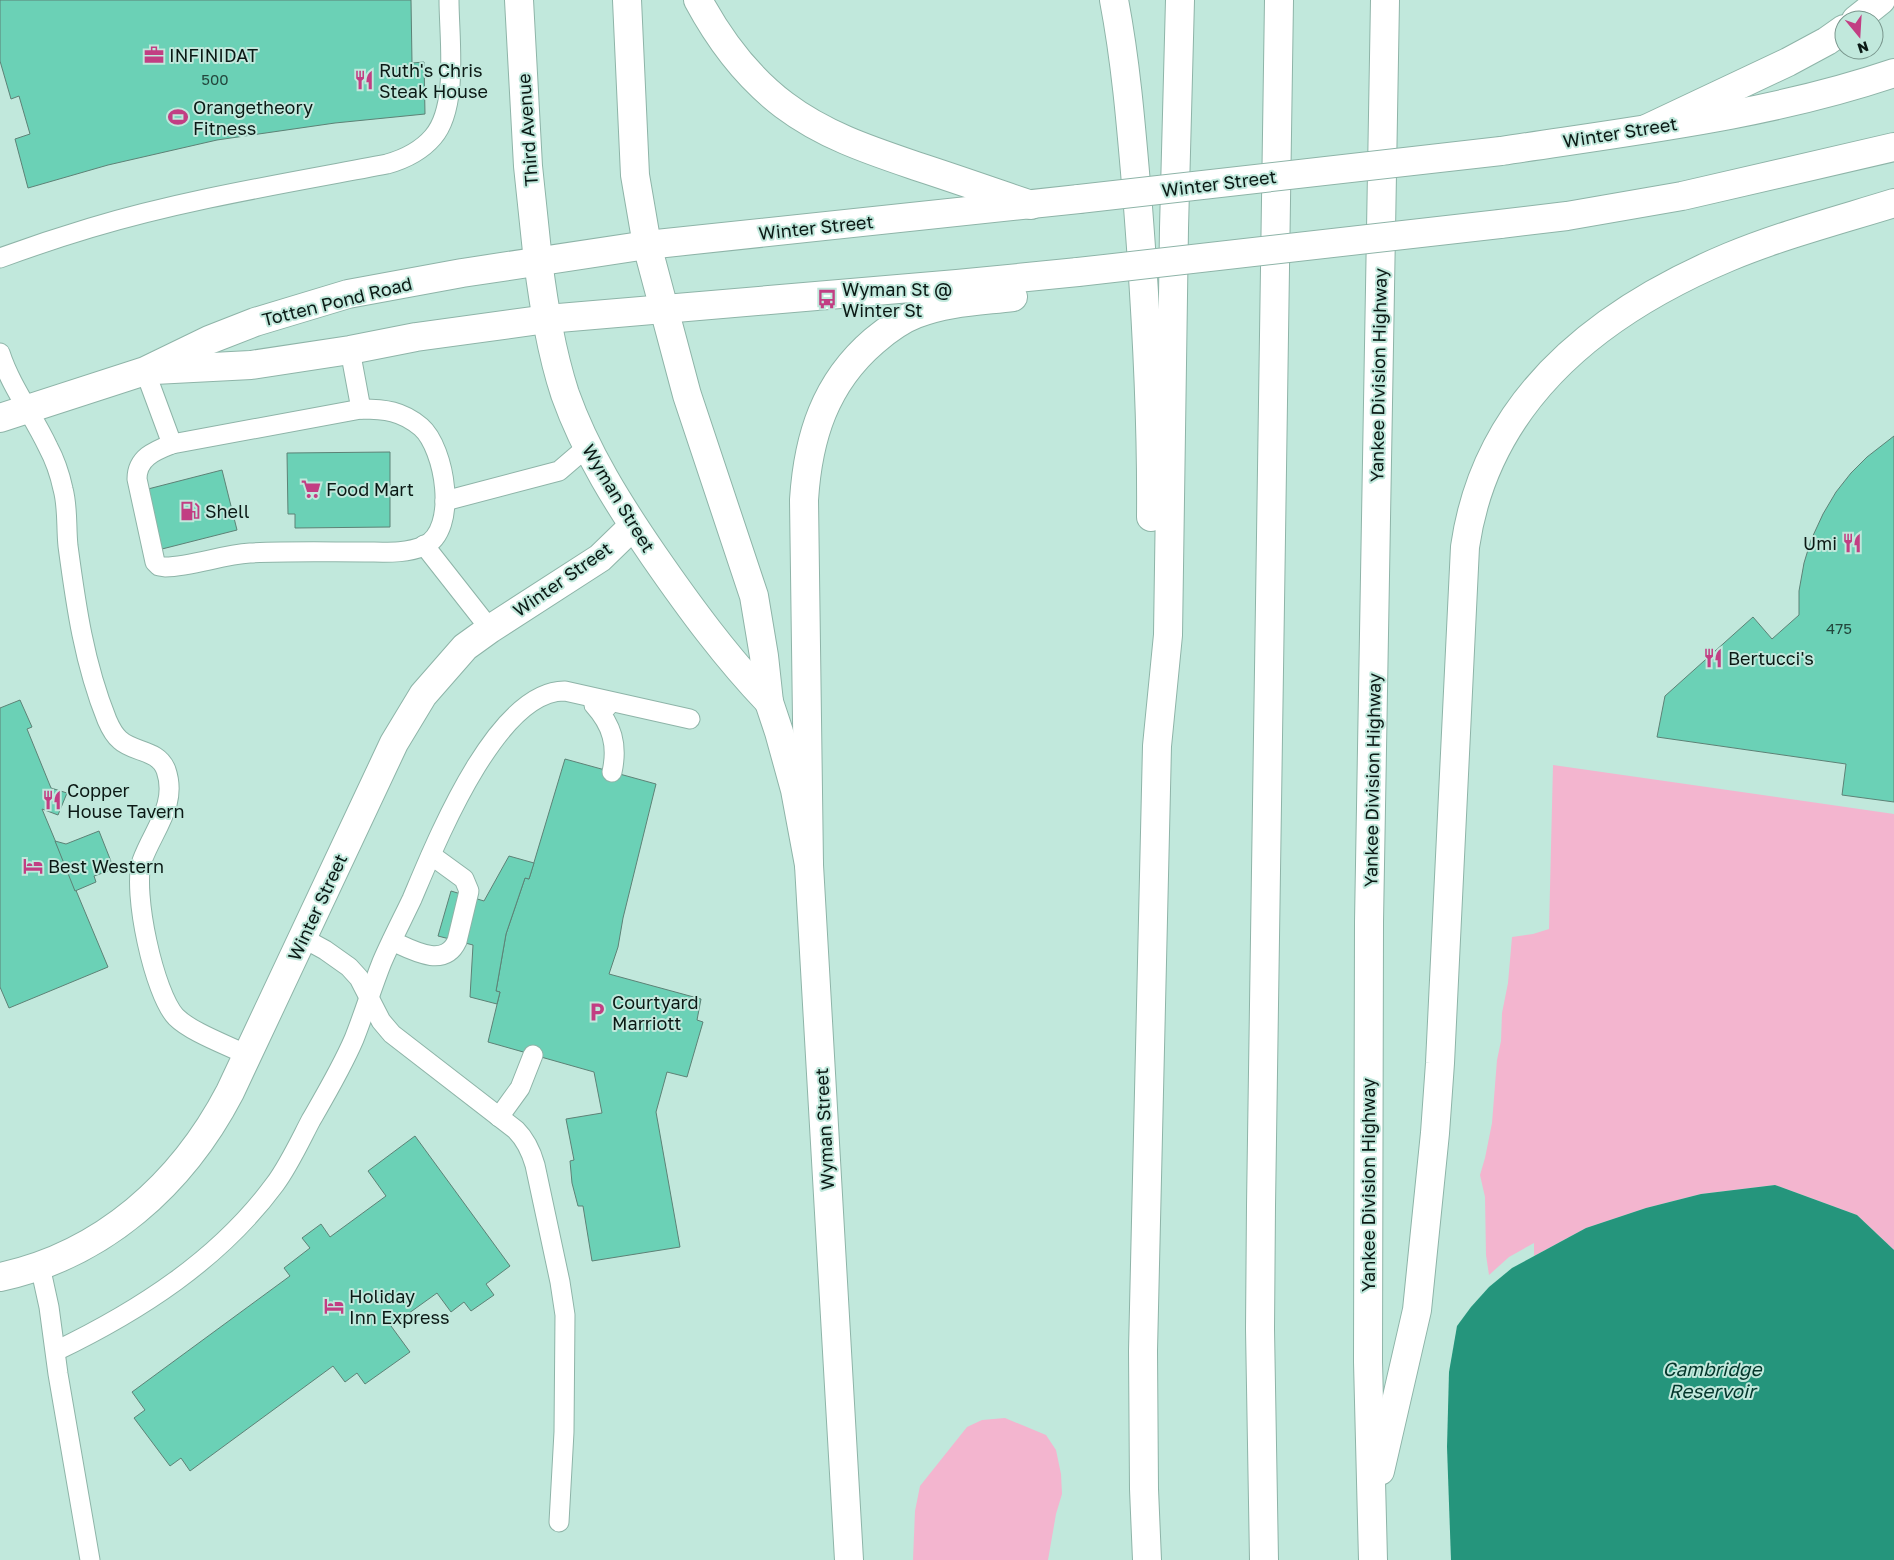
<svg xmlns="http://www.w3.org/2000/svg" width="1894" height="1560" viewBox="0 0 1894 1560" font-family="'Golos Text',sans-serif">
	<rect width="100%" height="100%" fill="#c1e8dc"/>
	<g fill="#f3b5cf">
		<polygon points="1553,765 1894,814 1894,1250 1857,1215 1775,1185 1701,1194 1646,1208 1586,1228 1534,1256 1534,1243 1509,1257 1489,1275 1486,1255 1485,1197 1480,1175 1485,1158 1492,1123 1497,1060 1501,1041 1502,1013 1508,983 1512,937 1533,934 1549,929"/>
		<polygon points="1005,1418 1046,1435 1056,1450 1061,1474 1062,1494 1056,1514 1048,1560 913,1560 915,1511 920,1486 967,1427 982,1420"/>
	</g>
	<polygon fill="#25957c" points="1775,1185 1857,1215 1894,1250 1894,1560 1451,1560 1447,1447 1449,1372 1457,1326 1471,1307 1489,1287 1512,1268 1586,1228 1646,1208 1701,1194"/>
	<g fill="#6bd1b6" stroke="#5d8276">
		<polygon points="0,0 411,0 412,63 424,62 425,114 335,123 217,140 108,165 28,188 15,139 30,134 19,96 11,99 0,61"/>
		<polygon points="1894,436 1894,802 1842,795 1846,764 1657,737 1665,696 1753,617 1772,639 1799,615 1799,591 1804,563 1811,540 1823,514 1836,492 1851,473 1867,457"/>
		<polygon points="390,452 390,527 295,528 295,514 288,514 287,453"/>
		<polygon points="222,470 237,530 162,549 148,489"/>
		<polygon points="20,700 32,727 27,729 51,788 67,793 58,815 42,809 108,967 9,1008 0,987 0,708"/>
		<polygon points="565,759 656,784 623,918 618,947 609,974 701,999 697,1020 703,1022 687,1077 667,1072 656,1112 680,1247 592,1261 583,1206 578,1206 572,1183 570,1161 574,1160 566,1119 602,1113 594,1072 488,1042 500,992 496,991 506,934 525,878 529,879"/>
		<polygon points="99,831 114,869 94,876 96,882 75,891 55,841 66,844"/>
		<polygon points="509,856 534,863 529,879 525,878 506,934 496,991 500,992 497,1004 470,997 473,945 438,936 451,891 484,901"/>
		<polygon points="415,1136 510,1266 486,1284 494,1295 471,1311 464,1302 451,1312 437,1293 391,1326 410,1352 365,1384 357,1373 345,1382 333,1366 190,1471 181,1458 170,1466 134,1418 145,1410 132,1392 290,1276 284,1268 310,1248 302,1238 321,1224 330,1237 386,1196 368,1171"/>
	</g>
	<g fill="none" stroke-linecap="round" stroke-linejoin="round">
		<defs>
			<g id="lane">
				<path d="M0,258C30,247 60,237 90,228C187,199 288,183 387,164C405,159 421,151 433,137C459,107 449,38 449,0"/>
				<polyline points="350,350 361,409"/>
				<path d="M0,353C11,387 33,415 48,447C55,460 60,475 63,489C68,507 66,527 68,546C76,606 84,663 107,720C110,727 114,735 120,740C134,753 158,749 166,770C178,805 153,830 142,861C132,891 154,994 176,1017C191,1032 227,1045 247,1055"/>
				<polyline points="145,371 172,444"/>
				<path d="M361,409C385,409 402,411 421,427C445,448 459,530 424,546C405,554 384,552 364,552C326,552 288,551 250,553C221,555 194,566 165,567L159,566L155,562L137,479C137,458 154,451 172,444Z"/>
				<polyline points="445,501 559,471 587,447"/>
				<polyline points="424,545 490,629"/>
				<path d="M607,707L594,705C612,725 618,745 612,772"/>
				<path d="M303,938L325,950L349,967L359,978L381,1021L392,1034L516,1130C526,1140 531,1151 535,1165L560,1282L565,1315L564,1432L559,1522"/>
				<path d="M392,941C412,950 444,969 457,941L469,891L464,879L431,855"/>
				<polyline points="499,1117 520,1088 533,1055"/>
				<polyline points="40,1266 49,1307 58,1374 90,1560"/>
				<path d="M56,1351C139,1311 219,1260 275,1184C289,1165 300,1141 311,1120C326,1094 342,1067 354,1039C364,1014 372,987 382,962C391,941 402,920 412,899C435,845 496,690 565,691L690,719"/>
			</g>
			<g id="street">
				<polyline points="519,0 528,166 538,261"/>
				<polyline points="627,0 635,175 647,245"/>
			</g>
			<g id="secondary">
				<polyline points="647,245 687,395 754,596 764,656 769,702 779,732 795,790 809,865 849,1560"/>
				<path d="M538,261C544,306 551,351 565,394C586,453 619,505 654,556C690,608 726,657 769,702"/>
				<path d="M0,1277C103,1255 182,1184 230,1092L394,743L423,695L465,647L490,629L600,558L633,526"/>
			</g>
			<g id="primary">
				<path d="M1501,151C1632,131 1767,116 1894,73"/>
				<polyline points="1500,224 1567,216 1682,196 1894,147"/>
				<polyline points="154,370 251,365 350,350 416,337 547,319 957,284 1078,272"/>
				<polyline points="0,418 145,371 209,340 255,322 348,294 462,273 647,245 1079,199"/>
				<path d="M809,865L804,500C808,437 825,383 874,341C887,330 900,320 916,314C946,302 981,301 1013,297"/>
			</g>
			<g id="highway">
				<path d="M698,0C720,41 747,77 784,105C825,136 872,151 919,167C956,179 993,192 1031,205"/>
				<path d="M1114,0C1127,68 1132,138 1138,207C1146,310 1152,414 1151,517"/>
				<polyline points="1856,20 1881,0"/>
				<polyline points="1646,129 1788,62 1827,41 1844,29"/>
				<path d="M1380,1471L1417,1310L1435,1133L1440,1063L1465,547C1486,400 1598,312 1729,257C1782,235 1839,220 1894,203"/>
				<polyline points="1147,1560 1144,1489 1143,1351 1157,746 1168,635 1174,228 1180,0"/>
				<polyline points="1264,1560 1260,1329 1261,1206 1279,0"/>
				<polyline points="1373,1560 1368,1362 1369,922 1385,0"/>
			</g>
		</defs>
		<use href="#lane" stroke="#8eb4a8" stroke-width="21"/>
		<use href="#street" stroke="#8eb4a8" stroke-width="30"/>
		<use href="#secondary" stroke="#8eb4a8" stroke-width="30"/>
		<use href="#primary" stroke="#8eb4a8" stroke-width="30"/>
		<use href="#highway" stroke="#8eb4a8" stroke-width="30"/>
		<use href="#lane" stroke="#fff" stroke-width="19"/>
		<use href="#street" stroke="#fff" stroke-width="28"/>
		<use href="#secondary" stroke="#fff" stroke-width="28"/>
		<use href="#primary" stroke="#fff" stroke-width="28"/>
		<use href="#highway" stroke="#fff" stroke-width="28"/>
		<defs>
			<g id="primary-bridge">
				<polyline points="1079,199 1501,151"/>
				<polyline points="1078,272 1500,224"/>
			</g>
		</defs>
		<use href="#primary-bridge" stroke="#8eb4a8" stroke-width="30" stroke-linecap="butt"/>
		<use href="#primary-bridge" stroke="#fff" stroke-width="28"/>
	</g>
	<defs>
		<symbol id="office-bare" viewBox="-9 -9 18 18"><path d="M-6-3h4V-5.5h4V-3h4V5H-6ZM-1-4.5V-3h2v-1.5ZM-6 0V1H6V0Z" fill="#c23e83" stroke="#c1e8dc" stroke-width="2.5" paint-order="stroke"/></symbol>
		<symbol id="restaurant-bare" viewBox="-9 -9 18 18"><path d="M-5-6h1v4h1v-4h1v4h1v-4h1v5L-1.5 .5V6h-2V.5L-5-1ZM5-6V6H3V1.5H1.5Q1.5-4 5-6Z" fill="#c23e83" stroke="#c1e8dc" stroke-width="2.5" paint-order="stroke"/></symbol>
		<symbol id="stadium-bare" viewBox="-9 -9 18 18"><path d="M0-5a6.5 5 0 1 0 0 10a6.5 5 0 1 0 0-10ZM-3.5-1.8h7v3.6h-7Z" fill="#c23e83" stroke="#c1e8dc" stroke-width="2.5" paint-order="stroke"/></symbol>
		<symbol id="bus-bare" viewBox="-9 -9 18 18"><path d="M-5-6H5V4H4V6H2V4H-2V6H-4V4H-5ZM-3.5-4V0h7V-4ZM-3.5 1.2v1.5H-2V1.2ZM2 1.2v1.5H3.5V1.2Z" fill="#c23e83" stroke="#c1e8dc" stroke-width="2.5" paint-order="stroke"/></symbol>
		<symbol id="supermarket-bare" viewBox="-9 -9 18 18"><path d="M-6-5.5h2.5l.6 2H6L4.5 2H-2.5L-4.4-4H-6ZM-1.5 3.2a1.3 1.3 0 1 0 .1 0ZM3 3.2a1.3 1.3 0 1 0 .1 0Z" fill="#c23e83" stroke="#c1e8dc" stroke-width="2.5" paint-order="stroke"/></symbol>
		<symbol id="fuel-bare" viewBox="-9 -9 18 18"><path d="M-5.5-6h7V0h2V4h1.3V-2.5L3-4.5l.8-.8L6-3V5H2.5V1h-1V6h-7ZM-4.2-4.7v3.2H.2V-4.7Z" fill="#c23e83" stroke="#c1e8dc" stroke-width="2.5" paint-order="stroke"/></symbol>
		<symbol id="hotel-bare" viewBox="-9 -9 18 18"><path d="M-6-4.5h1.5V1H6V5H4.5V3h-9V5H-6ZM-4 0a1.8 1.8 0 1 1 3.6 0ZM.5 0V-2.5h3Q6-2.5 6 0Z" fill="#c23e83" stroke="#c1e8dc" stroke-width="2.5" paint-order="stroke"/></symbol>
		<symbol id="parking-bare" viewBox="-9 -9 18 18"><path d="M-3.5-5.5H1a3.5 3.5 0 0 1 0 7H-1V5.5H-3.5ZM-1-3.4V-.6H.8a1.4 1.4 0 0 0 0-2.8Z" fill="#c23e83" stroke="#c1e8dc" stroke-width="2.5" paint-order="stroke"/></symbol>
	</defs>
	<g fill-rule="evenodd">
		<use href="#office-bare" x="140" y="41" width="28" height="28"/>
		<use href="#restaurant-bare" x="350" y="66" width="28" height="28"/>
		<use href="#stadium-bare" x="164" y="103" width="28" height="28"/>
		<use href="#bus-bare" x="813" y="285" width="28" height="28"/>
		<use href="#supermarket-bare" x="297" y="475" width="28" height="28"/>
		<use href="#fuel-bare" x="176" y="497" width="28" height="28"/>
		<use href="#restaurant-bare" x="1838" y="529" width="28" height="28"/>
		<use href="#restaurant-bare" x="1699" y="644" width="28" height="28"/>
		<use href="#restaurant-bare" x="38" y="786" width="28" height="28"/>
		<use href="#hotel-bare" x="19" y="852" width="28" height="28"/>
		<use href="#parking-bare" x="583" y="998" width="28" height="28"/>
		<use href="#hotel-bare" x="320" y="1292" width="28" height="28"/>
	</g>
	<g text-anchor="middle" dominant-baseline="central" stroke-width="4" stroke-linejoin="round" paint-order="stroke">
		<g font-size="15" fill="#23473d">
			<text x="215" y="79">500</text>
			<text x="1839" y="628">475</text>
		</g>
		<g font-size="18" fill="#0b1915" stroke="#c1e8dc" text-anchor="start">
			<text x="169" y="55">INFINIDAT</text>
			<text x="379" y="70">Ruth's Chris<tspan x="379" dy="21">Steak House</tspan></text>
			<text x="193" y="107">Orangetheory<tspan x="193" dy="21">Fitness</tspan></text>
			<text x="842" y="289">Wyman St @<tspan x="842" dy="21">Winter St</tspan></text>
			<text x="326" y="489">Food Mart</text>
			<text x="205" y="511">Shell</text>
			<text x="1837" y="543" text-anchor="end">Umi</text>
			<text x="1728" y="658">Bertucci's</text>
			<text x="67" y="790">Copper<tspan x="67" dy="21">House Tavern</tspan></text>
			<text x="48" y="866">Best Western</text>
			<text x="612" y="1002">Courtyard<tspan x="612" dy="21">Marriott</tspan></text>
			<text x="349" y="1296">Holiday<tspan x="349" dy="21">Inn Express</tspan></text>
		</g>
		<g font-size="18" fill="#0b1915" stroke="#c1e8dc">
			<text transform="translate(527 130) rotate(-94)">Third Avenue</text>
			<text transform="translate(1620 132) rotate(-9)">Winter Street</text>
			<text transform="translate(1219 183) rotate(-7)">Winter Street</text>
			<text transform="translate(816 227) rotate(-6)">Winter Street</text>
			<text transform="translate(337 301) rotate(-14)">Totten Pond Road</text>
			<text transform="translate(1378 375) rotate(-89)">Yankee Division Highway</text>
			<text transform="translate(619 498) rotate(59)">Wyman Street</text>
			<text transform="translate(562 579) rotate(-35)">Winter Street</text>
			<text transform="translate(1372 780) rotate(-89)">Yankee Division Highway</text>
			<text transform="translate(317 907) rotate(-65)">Winter Street</text>
			<text transform="translate(824 1129) rotate(-93)">Wyman Street</text>
			<text transform="translate(1368 1185) rotate(-90)">Yankee Division Highway</text>
		</g>
		<g font-size="19" font-style="italic" fill="#04362b" stroke="#c1e8dc">
			<text x="1712" y="1368">Cambridge<tspan x="1712" dy="22">Reservoir</tspan></text>
		</g>
	</g>
	<g transform="translate(1859 35) rotate(162)"><circle r="24" fill="#c1e8dc" stroke="#78958c"/>
	<path d="M0-4L9 19L0 12L-9 19Z" fill="#c23e83"/>
	<text y="-8" font-size="14" font-weight="bold" text-anchor="middle" fill="#0b1915">N</text>
	</g>
</svg>
